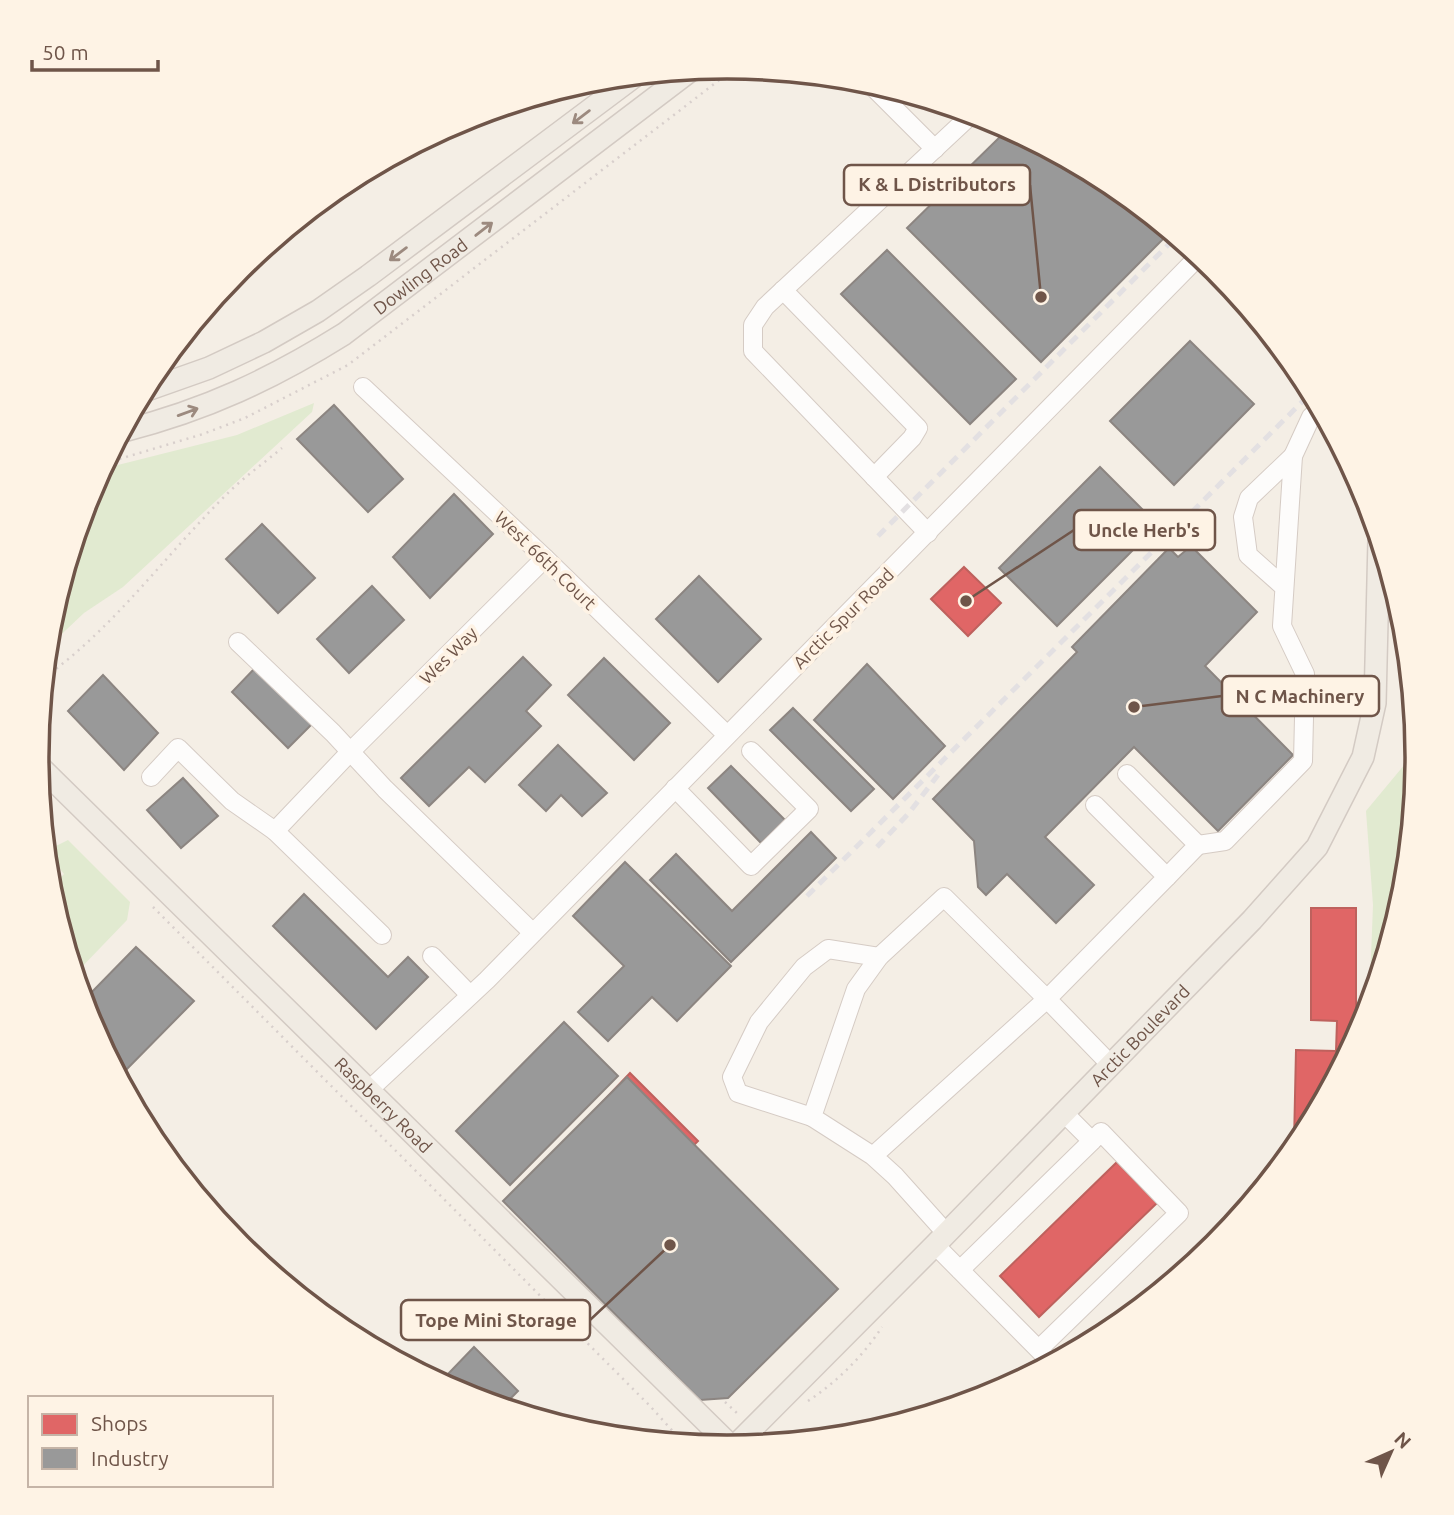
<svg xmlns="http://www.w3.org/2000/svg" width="1454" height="1515" viewBox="0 0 1454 1515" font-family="Ubuntu,sans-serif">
	<rect width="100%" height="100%" fill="#f4eee5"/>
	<g fill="#e1ead0">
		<polygon points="314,403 312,412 123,587 84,613 48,647 50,622 89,493 102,469 237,435"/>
		<polygon points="1415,752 1414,795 1404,893 1369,1008 1373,905 1366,811"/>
		<polygon points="68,840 130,902 127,920 75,974 50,892 50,889 64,874 46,851"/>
	</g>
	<g fill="#e06666" stroke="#be615d" stroke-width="2">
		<polygon points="964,567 1001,603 968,636 931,599"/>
		<polygon points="1311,908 1356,908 1356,1038 1301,1141 1294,1142 1296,1050 1336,1051 1337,1021 1311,1020"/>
		<polygon points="630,1073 698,1141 659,1180 593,1112"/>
		<polygon points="1117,1162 1157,1203 1039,1317 1000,1276"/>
	</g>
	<g fill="#999" stroke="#8c8581" stroke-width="2">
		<polygon points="1008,129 1111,184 1170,232 1041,362 907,228"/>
		<polygon points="887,250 1016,379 970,424 841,294"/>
		<polygon points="1190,341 1254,404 1174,485 1110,421"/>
		<polygon points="334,405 403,479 368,512 297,439"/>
		<polygon points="1100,467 1158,525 1057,626 999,568"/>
		<polygon points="454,494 493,534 430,598 393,557"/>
		<polygon points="262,524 315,578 278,613 226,559"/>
		<polygon points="1191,546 1257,612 1205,666 1293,755 1218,831 1134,747 1045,837 1094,885 1056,923 1007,874 986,895 978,887 974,841 933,799 1077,652 1072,647 1169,548 1178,557"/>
		<polygon points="699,576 761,639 718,682 656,619"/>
		<polygon points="372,586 404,620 349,673 317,639"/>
		<polygon points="523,657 551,685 526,711 541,726 485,782 469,767 429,806 401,778"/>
		<polygon points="604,658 670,723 634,760 568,695"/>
		<polygon points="867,664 945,746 893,799 814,720"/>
		<polygon points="257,666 314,722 288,748 232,692"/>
		<polygon points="103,675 158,733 124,770 68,711"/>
		<polygon points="793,708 874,789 851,811 770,730"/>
		<polygon points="558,745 607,793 582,816 561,795 546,811 519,785"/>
		<polygon points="731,766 785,820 761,843 708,788"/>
		<polygon points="183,778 218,816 181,848 147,810"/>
		<polygon points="811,832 836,858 731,962 650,880 676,854 732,911"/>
		<polygon points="625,862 731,966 677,1021 652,997 608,1041 578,1012 624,966 573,916"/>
		<polygon points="304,894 388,977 408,957 428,977 376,1029 273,926"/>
		<polygon points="136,947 194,1001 119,1077 89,1021 83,1001"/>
		<polygon points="564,1022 618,1076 510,1185 456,1131"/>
		<polygon points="627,1077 838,1289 728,1398 700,1400 503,1201"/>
		<polygon points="474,1347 518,1391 502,1407 468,1397 447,1375"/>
	</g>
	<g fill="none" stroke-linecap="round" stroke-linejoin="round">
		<defs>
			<g id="minor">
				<polyline points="868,82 935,149"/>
				<polyline points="783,290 918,428 912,438 874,477"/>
				<polyline points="363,387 545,558 727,735"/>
				<polyline points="1293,456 1311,417 1320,409"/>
				<polyline points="928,533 753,351 753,325 765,307 972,114"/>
				<polyline points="238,642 333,733 385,789 533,933"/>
				<polyline points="1127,774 1198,845 1167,877"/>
				<polyline points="151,777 178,748 232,801 275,831"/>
				<polyline points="675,788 751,866 809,809 751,751"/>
				<polyline points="1095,805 1167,877 1047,999 1111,1065"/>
				<polyline points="1198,845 1225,841 1303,761 1305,674 1282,626 1293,456 1249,498 1243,517 1248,555 1284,587"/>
				<polyline points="382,935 275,831 351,751 545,558"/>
				<polyline points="432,956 470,995"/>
				<polyline points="369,1090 487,980 1199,256"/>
				<polyline points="812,1117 738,1093 732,1077 759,1022 804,967 828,949 879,957"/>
				<polyline points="873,1156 1047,999 944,897 879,957 856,989 812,1117 873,1156 895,1176 947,1234"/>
				<polyline points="935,1245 1052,1363"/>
				<polyline points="960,1270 1092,1141 1064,1113"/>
				<polyline points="1039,1349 1179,1213 1101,1132 1092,1141"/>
			</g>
			<g id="major">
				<polyline points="144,391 209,368 264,342 318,311 368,276 635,76"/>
				<path id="s1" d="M123,431C206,410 272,379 344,334L690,71"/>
				<path id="s2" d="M37,764L732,1447"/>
				<path id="s3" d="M734,1447L935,1245L1252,920L1317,847L1363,757L1375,703L1379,540"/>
			</g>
		</defs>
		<use href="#minor" stroke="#d5cbc4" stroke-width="20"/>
		<use href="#major" stroke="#d3cac3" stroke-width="24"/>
		<g stroke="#d8cfcc" stroke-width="2.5" stroke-dasharray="2 5" stroke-linecap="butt">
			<polyline points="106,463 203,434 245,418 348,365 735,68"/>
			<path d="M45,677C115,627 167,553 228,493C244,477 264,463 282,448"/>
			<polyline points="153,907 650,1406 679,1438 681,1443"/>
			<path d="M808,1401C837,1382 863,1356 882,1327"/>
			<polyline points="725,1402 738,1414"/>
			<polyline points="773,1443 777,1432"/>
		</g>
		<use href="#minor" stroke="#fdfcfb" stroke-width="18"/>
		<use href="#major" stroke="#f0ebe3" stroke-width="21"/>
		<g stroke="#e3e0e2" stroke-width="5" stroke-dasharray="10 7" stroke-linecap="butt">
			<polyline points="878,536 1176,237"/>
			<polyline points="877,847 909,813 938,775"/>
			<polyline points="807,896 1311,393"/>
		</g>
	</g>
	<defs><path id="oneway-shaft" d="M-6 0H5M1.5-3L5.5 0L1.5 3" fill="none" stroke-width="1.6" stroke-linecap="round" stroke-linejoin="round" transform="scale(1.75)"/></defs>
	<g stroke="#9c8a7f">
		<use href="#oneway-shaft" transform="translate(581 117) rotate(143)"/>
		<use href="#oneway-shaft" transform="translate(484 229) rotate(-38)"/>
		<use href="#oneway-shaft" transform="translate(398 254) rotate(143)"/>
		<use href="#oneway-shaft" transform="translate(188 412) rotate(-20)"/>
	</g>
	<g text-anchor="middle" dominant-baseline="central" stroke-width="7" stroke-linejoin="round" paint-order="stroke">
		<g font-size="18" fill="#6f5549" stroke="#fef3e5">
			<text stroke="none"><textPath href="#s1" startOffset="338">Dowling Road</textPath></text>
			<text transform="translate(546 560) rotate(44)">West 66th Court</text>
			<text transform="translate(843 618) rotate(-45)">Arctic Spur Road</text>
			<text transform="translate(448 655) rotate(-45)">Wes Way</text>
			<text stroke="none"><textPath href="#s3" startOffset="578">Arctic Boulevard</textPath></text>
			<text stroke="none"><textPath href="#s2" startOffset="486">Raspberry Road</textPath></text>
		</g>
	</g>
	<path d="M0 0H1454V1515H0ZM49 757a678 678 0 1 1 1356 0a678 678 0 1 1-1356 0Z" fill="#fef3e5" fill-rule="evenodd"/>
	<path fill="none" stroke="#6f5549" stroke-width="3.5" d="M49 757a678 678 0 1 1 1356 0a678 678 0 1 1-1356 0Z"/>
	<path fill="none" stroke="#6f5549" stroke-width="2.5" d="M1041 297L1030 185M966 601L1074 530M1134 707L1222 696M670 1245L590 1320"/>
	<g fill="#6f5549" stroke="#fef3e5" stroke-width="2.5">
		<circle cx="1041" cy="297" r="7"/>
		<circle cx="966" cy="601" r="7"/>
		<circle cx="1134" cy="707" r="7"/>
		<circle cx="670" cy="1245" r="7"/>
	</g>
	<g fill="#fef3e5" stroke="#6f5549" stroke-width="2.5">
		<rect x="844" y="165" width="186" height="40" rx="7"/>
		<rect x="1074" y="510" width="141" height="40" rx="7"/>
		<rect x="1222" y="676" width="157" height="40" rx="7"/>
		<rect x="401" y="1300" width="189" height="40" rx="7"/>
	</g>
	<g font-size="19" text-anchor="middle" font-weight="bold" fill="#6f5549">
		<text x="937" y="191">K &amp; L Distributors</text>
		<text x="1144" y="537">Uncle Herb's</text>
		<text x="1300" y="703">N C Machinery</text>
		<text x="496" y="1327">Tope Mini Storage</text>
	</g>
	<rect x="28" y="1396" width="245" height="91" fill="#fef3e5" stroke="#c5b4a7" stroke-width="2"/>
	<rect x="42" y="1414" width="35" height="21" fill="#e06666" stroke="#c5b4a7" stroke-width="2"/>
	<text x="91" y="1431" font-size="21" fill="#6f5549">Shops</text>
	<rect x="42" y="1448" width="35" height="21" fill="#999999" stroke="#c5b4a7" stroke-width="2"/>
	<text x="91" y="1466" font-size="21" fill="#6f5549">Industry</text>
	<g transform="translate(1391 1452) rotate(45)" stroke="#fef3e5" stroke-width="5" paint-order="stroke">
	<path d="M0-5L12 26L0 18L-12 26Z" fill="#6f5549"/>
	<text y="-10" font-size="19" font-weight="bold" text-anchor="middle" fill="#6f5549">N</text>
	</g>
	<path d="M32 60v10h126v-10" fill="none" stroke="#6f5549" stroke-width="3.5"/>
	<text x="42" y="60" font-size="21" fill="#6f5549" stroke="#fef3e5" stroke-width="5" paint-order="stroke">50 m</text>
</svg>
